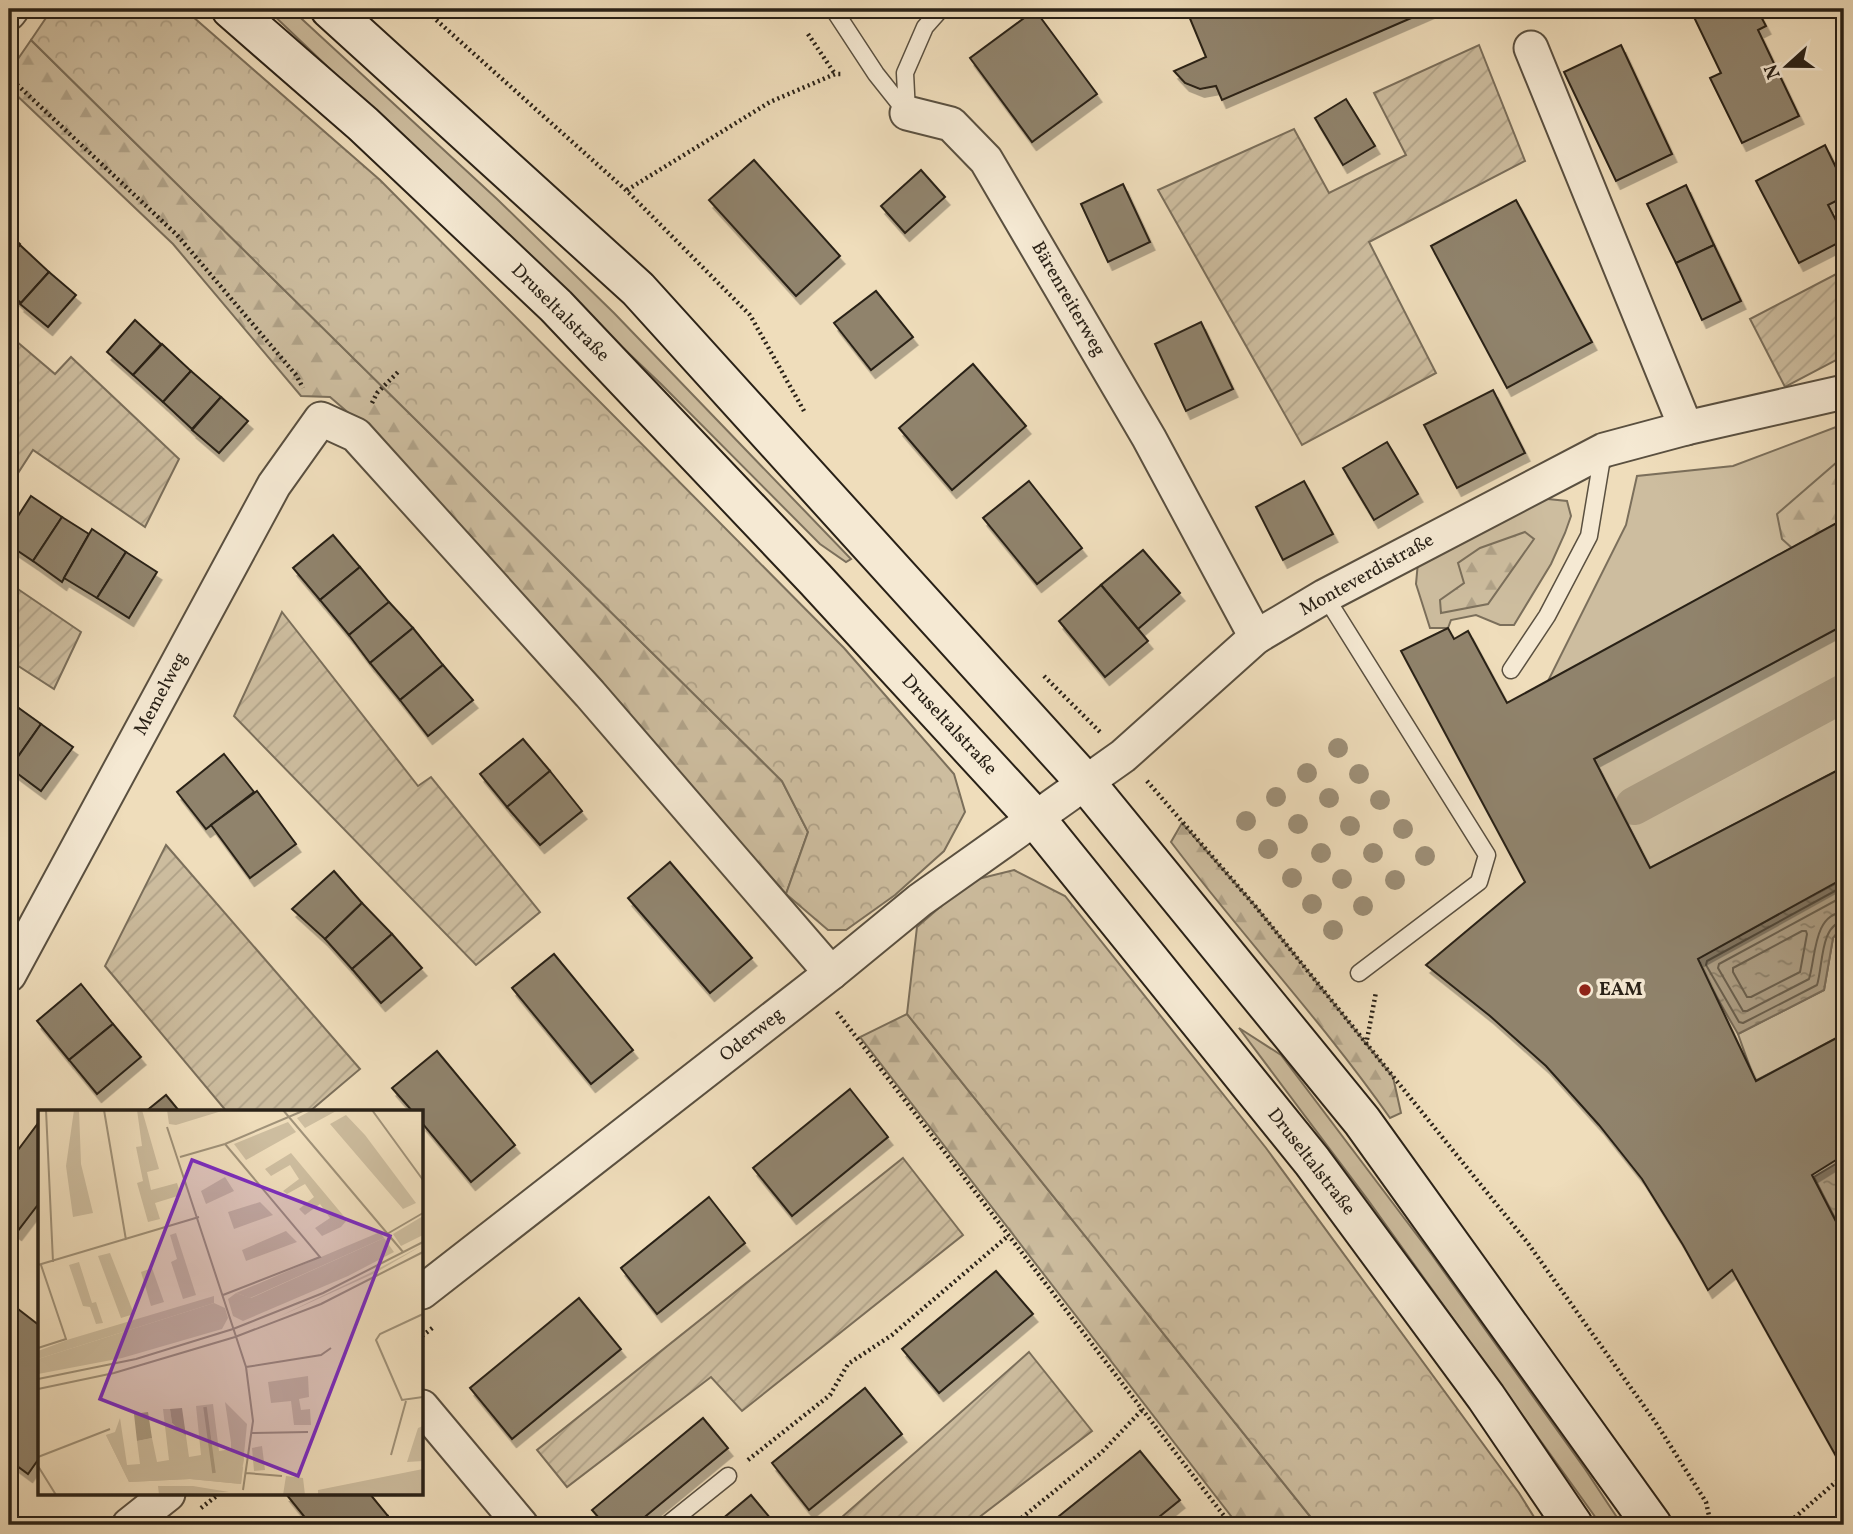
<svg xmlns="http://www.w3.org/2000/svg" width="1853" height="1534" viewBox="0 0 1853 1534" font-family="Vollkorn,serif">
	<defs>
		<pattern id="forest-firs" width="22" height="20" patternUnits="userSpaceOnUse" patternTransform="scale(1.75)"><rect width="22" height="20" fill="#cdbd9f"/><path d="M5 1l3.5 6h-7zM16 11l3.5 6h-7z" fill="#b0a288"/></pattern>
		<pattern id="park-crowns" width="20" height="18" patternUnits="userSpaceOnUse" patternTransform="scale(1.75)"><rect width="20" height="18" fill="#cdbd9f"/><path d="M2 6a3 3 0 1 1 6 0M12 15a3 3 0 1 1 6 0" fill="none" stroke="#b0a288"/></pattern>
		<pattern id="garden-furrows" width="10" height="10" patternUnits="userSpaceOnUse" patternTransform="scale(1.75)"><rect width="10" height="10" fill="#cdbd9f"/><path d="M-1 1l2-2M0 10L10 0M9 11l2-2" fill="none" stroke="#b0a288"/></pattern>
		<pattern id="water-ripples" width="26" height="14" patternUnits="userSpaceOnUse" patternTransform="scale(1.75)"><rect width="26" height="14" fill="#ac9d83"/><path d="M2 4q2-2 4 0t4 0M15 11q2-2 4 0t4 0" fill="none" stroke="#8c806a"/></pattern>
		<filter id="shadow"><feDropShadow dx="4.5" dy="8" stdDeviation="0" flood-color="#0004"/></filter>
	</defs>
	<rect width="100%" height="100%" fill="#efddbb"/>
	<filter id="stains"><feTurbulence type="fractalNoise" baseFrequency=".00286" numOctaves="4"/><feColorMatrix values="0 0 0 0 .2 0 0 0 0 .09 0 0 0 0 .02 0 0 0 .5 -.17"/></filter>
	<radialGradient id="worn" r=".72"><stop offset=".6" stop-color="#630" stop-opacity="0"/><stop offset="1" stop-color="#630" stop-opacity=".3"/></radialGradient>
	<g fill="#cdbd9f" stroke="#7b6f5b" stroke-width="2">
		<polygon points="267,9 291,9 497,199 614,313 851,559 846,562 820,544 661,384"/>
		<polygon points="1844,424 1844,519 1547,683 1626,525 1637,476 1733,466"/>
		<polygon points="1538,498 1567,501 1571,516 1565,533 1551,564 1514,625 1500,625 1476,615 1451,620 1448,628 1430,628 1416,584 1418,562"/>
		<polygon points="1844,625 1844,767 1650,868 1594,759"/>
		<polygon points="1844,924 1844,1034 1755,1081 1738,1034 1824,990 1833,938"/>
		<polygon points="1239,1028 1281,1055 1432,1255 1585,1469 1622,1525 1601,1525 1368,1200"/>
	</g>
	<g fill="url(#forest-firs)" stroke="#7b6f5b" stroke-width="2">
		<polygon points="31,40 782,781 808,832 786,894 387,446 330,397 301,396 173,244 9,88 9,72"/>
		<polygon points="1844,456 1844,519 1792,548 1782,539 1777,514"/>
		<polygon points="1525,532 1534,539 1488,604 1441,613 1440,600 1464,583 1458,563 1480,548"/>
		<path d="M1182,823L1256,907L1393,1077L1401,1113L1390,1118C1323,1022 1242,936 1171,842Z"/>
		<polygon points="907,1014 1317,1525 1238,1525 860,1037"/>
	</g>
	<g fill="url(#park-crowns)" stroke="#7b6f5b" stroke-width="2">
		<polygon points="52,9 184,9 380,180 844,648 954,774 965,812 944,851 895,895 846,930 828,930 786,894 808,832 782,781 31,40"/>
		<polygon points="1014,870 1065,896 1266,1148 1519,1493 1539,1525 1317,1525 907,1014 917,927 970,881"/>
	</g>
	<g fill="url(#garden-furrows)" stroke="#7b6f5b" stroke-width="2">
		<polygon points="1479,45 1525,161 1369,242 1436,373 1302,445 1158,190 1294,129 1329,193 1406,155 1374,93"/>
		<polygon points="1844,270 1844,356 1785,387 1750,319"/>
		<polygon points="9,335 55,374 71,357 179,459 145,527 33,450 9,487"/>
		<polygon points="9,583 81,632 54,689 9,660"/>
		<polygon points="282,612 418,786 431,777 540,912 476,965 234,716"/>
		<polygon points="166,845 360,1069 309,1112 227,1112 105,966"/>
		<polygon points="903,1158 963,1235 742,1411 711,1377 567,1487 537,1450"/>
		<polygon points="1029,1352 1092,1431 969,1525 833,1525"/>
	</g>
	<g fill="url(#water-ripples)" stroke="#786b58" stroke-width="2">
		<polygon points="1844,879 1844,924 1833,938 1824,990 1738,1034 1695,959"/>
		<polygon points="1844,1159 1844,1236 1814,1177"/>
	</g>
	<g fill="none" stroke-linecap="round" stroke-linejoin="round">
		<g stroke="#6a5f4d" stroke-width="2">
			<path d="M1844,886L1707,961L1706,965L1739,1022L1743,1023L1817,985C1823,967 1820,924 1844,921"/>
			<path d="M1844,896L1719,964L1718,968L1743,1011H1747L1809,979C1816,957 1813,914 1844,912"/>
			<polygon points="1802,931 1806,931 1807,934 1800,972 1751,997 1747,997 1733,972 1733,968"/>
		</g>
		<polyline stroke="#ac9d83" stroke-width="38" points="1634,806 1844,693"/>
	</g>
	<g fill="#90836c" stroke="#292117" stroke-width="2" filter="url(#shadow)">
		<polygon points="1186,9 1432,9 1222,100 1216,86 1200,89 1185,83 1174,71 1206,57"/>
		<polygon points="1700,9 1757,9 1766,26 1758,30 1799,116 1742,143 1710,78 1721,73 1692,13"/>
		<polygon points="1035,10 1097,94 1032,142 970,58"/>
		<polygon points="1621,45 1672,154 1616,181 1564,72"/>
		<polygon points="1346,99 1375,146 1343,165 1315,118"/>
		<polygon points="1825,145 1844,184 1844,197 1828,205 1844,236 1844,240 1799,263 1756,181"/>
		<polygon points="754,160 840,256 796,296 709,200"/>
		<polygon points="921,170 945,197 905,233 881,206"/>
		<polygon points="1123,184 1150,242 1108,262 1081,204"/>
		<polygon points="1686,185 1714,245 1676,263 1647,204"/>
		<polygon points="1516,200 1592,342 1507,388 1431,246"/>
		<polygon points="9,234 20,244 9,257"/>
		<polygon points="20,245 49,272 21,303 9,292 9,257"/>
		<polygon points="1714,245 1741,301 1702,320 1676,263"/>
		<polygon points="49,272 76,295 48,327 20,304"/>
		<polygon points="876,291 913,337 871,370 834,323"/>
		<polygon points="135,320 161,344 133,375 107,352"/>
		<polygon points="1201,322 1233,389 1186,411 1155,344"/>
		<polygon points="162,344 191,371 163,402 133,375"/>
		<polygon points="973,364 1026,426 952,490 899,428"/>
		<polygon points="191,371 221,397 192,429 163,402"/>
		<polygon points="1493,390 1525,453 1457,488 1424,425"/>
		<polygon points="221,397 248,421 219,453 192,430"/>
		<polygon points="1387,442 1418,494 1374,520 1343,468"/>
		<polygon points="1029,481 1082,548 1037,584 983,518"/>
		<polygon points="1304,481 1333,534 1283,560 1256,507"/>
		<polygon points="31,496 62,517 33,561 9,545 9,530"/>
		<polygon points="62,517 89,534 62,582 33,561"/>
		<polygon points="1844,519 1844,625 1594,759 1650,868 1844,767 1844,878 1698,959 1756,1081 1844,1034 1844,1155 1812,1175 1844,1237 1844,1454 1837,1458 1732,1270 1708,1290 1683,1245 1642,1179 1599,1125 1546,1066 1490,1016 1426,965 1525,882 1401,651 1448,628 1454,639 1468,631 1507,703"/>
		<polygon points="92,529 126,552 97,598 64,578"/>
		<polygon points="333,535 360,567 320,600 293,568"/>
		<polygon points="1143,550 1180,593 1138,629 1101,585"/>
		<polygon points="126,552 157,572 129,618 97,598"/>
		<polygon points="360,567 389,602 349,635 320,600"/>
		<polygon points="1101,585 1148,641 1105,677 1059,621"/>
		<polygon points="389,602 413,628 370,663 349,635"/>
		<polygon points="413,628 443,665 400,700 370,663"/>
		<polygon points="443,665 473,700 428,736 400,700"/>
		<polygon points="9,701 41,724 10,768 9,767"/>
		<polygon points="41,724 73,747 41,791 10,768"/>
		<polygon points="523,739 550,771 507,807 480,774"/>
		<polygon points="224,754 254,792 206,829 177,792"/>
		<polygon points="550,771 582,811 540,845 507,807"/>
		<polygon points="257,791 296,844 250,878 211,825"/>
		<polygon points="670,862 752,958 710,993 628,898"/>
		<polygon points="334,871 362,903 325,939 292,909"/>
		<polygon points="362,903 392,934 352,969 325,939"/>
		<polygon points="392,934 422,968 381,1003 352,969"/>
		<polygon points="554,954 633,1050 591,1084 512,988"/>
		<polygon points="81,984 113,1024 69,1060 37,1021"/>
		<polygon points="113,1024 141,1057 97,1094 69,1060"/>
		<polygon points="437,1051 515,1145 471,1182 422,1123 422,1112 413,1112 392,1088"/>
		<polygon points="850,1089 888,1137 792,1216 753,1168"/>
		<polygon points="166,1095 180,1112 145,1112"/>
		<polygon points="39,1122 40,1202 17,1232 9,1226 9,1162"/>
		<polygon points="709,1197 745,1243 657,1314 621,1268"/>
		<polygon points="996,1271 1033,1314 939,1393 902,1349"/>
		<polygon points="579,1298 621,1349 512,1439 470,1388"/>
		<polygon points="9,1302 40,1326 40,1457 28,1474 9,1460"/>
		<polygon points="865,1388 902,1434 809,1510 772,1463"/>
		<polygon points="703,1418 728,1448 635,1525 605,1525 592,1510"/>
		<polygon points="1140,1451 1180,1500 1149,1525 1048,1525"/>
		<polygon points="286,1494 370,1494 388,1516 376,1525 311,1525"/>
		<polygon points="751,1495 776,1525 715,1525"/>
		<polygon points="388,1516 395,1525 376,1525"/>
	</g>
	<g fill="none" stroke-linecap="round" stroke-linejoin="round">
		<defs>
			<g id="service">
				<polyline points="843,9 836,13 876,74 907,113"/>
				<polyline points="907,113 905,73 925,27 941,9"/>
				<polyline points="1325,596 1487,855 1479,882 1359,973"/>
				<polyline points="1511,670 1547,616 1589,536 1603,452"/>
				<polyline points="667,1525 728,1476"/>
			</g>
			<g id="minor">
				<polyline points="9,13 12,9"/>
				<polyline points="1531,48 1686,428"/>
				<polyline points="907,113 951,124 986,160 1149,438 1256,637"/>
				<polyline points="9,975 274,485 321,419 356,435 590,694 831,973"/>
				<polyline points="422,1292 831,973 920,900 1123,756 1256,637 1325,596 1604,450 1686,428 1844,392"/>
				<polyline points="422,1407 521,1525"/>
				<polyline points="129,1525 168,1494"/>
			</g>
			<g id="secondary">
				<polyline points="231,9 363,124 556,306 815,579 1035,818 1312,1161 1486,1397 1573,1525"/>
				<polyline points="330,9 638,289 1086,783 1362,1121 1652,1525"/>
			</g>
		</defs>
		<use href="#service" stroke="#5a5040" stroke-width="19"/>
		<use href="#minor" stroke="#5a5040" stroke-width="37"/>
		<use href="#secondary" stroke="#292117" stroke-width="42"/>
		<g stroke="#292117" stroke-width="4.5" stroke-dasharray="2 3.5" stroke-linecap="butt">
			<polyline points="424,9 627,191 750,315 804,411"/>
			<polyline points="808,34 835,74"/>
			<polyline points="9,77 177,235 296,375 303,388"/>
			<polyline points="627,190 770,102 835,74 843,74"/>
			<polyline points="372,403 377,393 399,371"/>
			<polyline points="1044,676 1100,732"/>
			<polyline points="1147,781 1256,907 1527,1242 1656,1423 1706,1502 1711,1525"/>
			<polyline points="837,1012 1231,1525"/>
			<polyline points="1366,1045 1376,992"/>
			<polyline points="422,1336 435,1326"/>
			<polyline points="748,1460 830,1395 848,1364 892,1335 1008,1236"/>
			<polyline points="201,1508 219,1494"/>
			<polyline points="1013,1525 1101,1453 1142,1410"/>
			<polyline points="1786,1525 1844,1475"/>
		</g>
		<use href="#service" stroke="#f5e9d3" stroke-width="16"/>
		<use href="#minor" stroke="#f5e9d3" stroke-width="33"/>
		<use href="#secondary" stroke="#f5e9d3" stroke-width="38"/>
	</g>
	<g fill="#9d8f77">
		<circle cx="1338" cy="748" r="10"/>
		<circle cx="1307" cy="773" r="10"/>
		<circle cx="1359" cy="774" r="10"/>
		<circle cx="1276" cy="797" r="10"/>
		<circle cx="1329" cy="798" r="10"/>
		<circle cx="1380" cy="800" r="10"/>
		<circle cx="1246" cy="821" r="10"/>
		<circle cx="1298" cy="824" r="10"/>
		<circle cx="1350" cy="826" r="10"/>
		<circle cx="1403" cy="829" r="10"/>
		<circle cx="1268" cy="849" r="10"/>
		<circle cx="1321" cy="853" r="10"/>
		<circle cx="1373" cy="853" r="10"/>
		<circle cx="1425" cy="856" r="10"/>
		<circle cx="1292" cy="878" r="10"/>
		<circle cx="1342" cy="879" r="10"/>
		<circle cx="1395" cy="880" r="10"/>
		<circle cx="1312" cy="904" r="10"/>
		<circle cx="1363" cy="906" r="10"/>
		<circle cx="1333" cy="930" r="10"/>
	</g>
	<circle fill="#8f2418" stroke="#f5e9d3" stroke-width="2.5" cx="1585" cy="990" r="7"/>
	<g text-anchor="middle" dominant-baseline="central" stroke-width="7" stroke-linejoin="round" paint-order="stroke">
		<g font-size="19" fill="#292117" stroke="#f5e9d3">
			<text transform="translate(1068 299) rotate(60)">Bärenreiterweg</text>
			<text transform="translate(560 313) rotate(45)">Druseltalstraße</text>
			<text transform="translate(1367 575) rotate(-29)">Monteverdistraße</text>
			<text transform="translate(161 694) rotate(-62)">Memelweg</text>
			<text transform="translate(949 725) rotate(47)">Druseltalstraße</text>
			<text transform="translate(752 1035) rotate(-38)">Oderweg</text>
			<text transform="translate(1311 1162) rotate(52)">Druseltalstraße</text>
		</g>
		<g font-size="19" font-weight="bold" fill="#292117" stroke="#f5e9d3" text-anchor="start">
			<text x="1599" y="990">EAM</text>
		</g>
	</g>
	<g transform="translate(38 1110)">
		<rect width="385" height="385" fill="#efddbb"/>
		<path d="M129,0H187L138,15L131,14ZM385,135L337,163L238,208L332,163ZM187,292L209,314L203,374L152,369L91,372L68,325L77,322L82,308L89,355L102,354L99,331L114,328L119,352L131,350L125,299H132L134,313L148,326L151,347L163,345L158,296L175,294L181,341L194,339ZM120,376H155L191,382L121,385Z" fill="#cdbd9f"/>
		<path d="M342,122L346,128L212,188L198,183ZM176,186V193L0,249V241L32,229ZM73,324L93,363L129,365L175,348L187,357H205L203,374L152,369L91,372L68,325ZM198,330L206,349L205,355L187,350L185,341L193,339V331ZM385,359V385H280V380Z" fill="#cdbd9f"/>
		<path d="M274,0H300L267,18L259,8ZM250,12L258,22L208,50L196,34ZM385,106V125L363,136L355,124ZM346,128L356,142L310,166L205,211L195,206L190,189L198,183L213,188ZM176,193L187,198L190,208L184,219L84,248L0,264V249Z" fill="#cdbd9f"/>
		<path d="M36,0H41L43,54L55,103L35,107L28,56ZM99,0H104L121,59L109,62L113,80L139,73L143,85L117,93L122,109L110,112L99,73L105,71L98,37L104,36ZM308,5L327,25L378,93L365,99L292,14ZM253,43L309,110L303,117L284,126L277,118L292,108L282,94L267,105L261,99L276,87L267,74L249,84L245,81L261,69L252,55L233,66L227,59ZM187,67L196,81L168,94L163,81ZM222,92L235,105L196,119L190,102ZM248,121L259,132L208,151L204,140ZM138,123L158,185L145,189L133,152L139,149L132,125ZM72,143L96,204L83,208L60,146ZM41,152L54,193L58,192L65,213L58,214L52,197L45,196L31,155ZM114,158L126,192L113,196L103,162ZM270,266L271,287L261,289L263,300L272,299L273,315H256L253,291L233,293L230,272ZM385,316V351L369,352L380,318ZM224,336L227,360L216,361L214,338ZM248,366L265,368L267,385H245Z" fill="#cdbd9f"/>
		<path d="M144,298L148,326L134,313L132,299ZM110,302L114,328L99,331L96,304Z" fill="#ac9d83"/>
		<path fill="none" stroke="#ac9d83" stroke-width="3.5" d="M167,297L176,363"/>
		<path fill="none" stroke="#a09279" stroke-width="2" d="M8,0L15,152M66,0L88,130M245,0L365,142M334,0L385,70M129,17L208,257L215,311L205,380M142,47L187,34L267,0M349,124L385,103M0,155L161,107M185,185L282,147L187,34M385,204L342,224L338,230L364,290L385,287M0,238L28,229L3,155M208,257L283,245L293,238M0,269L98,249L195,219L285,183L385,132M0,279L76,263L197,227L283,194L385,142M213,323L270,322M353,345L368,291M0,347L72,319M0,356L18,385M208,363L244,366"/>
		<path fill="#7b2cbf" fill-opacity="0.15" stroke="#7b2cbf" stroke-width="3.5" d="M154,50L352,126L260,366L62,289Z"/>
		<rect width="385" height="385" fill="none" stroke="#292117" stroke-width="3.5"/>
	</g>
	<rect width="1853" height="1534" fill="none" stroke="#efddbb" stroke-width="35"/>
	<rect x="10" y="10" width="1832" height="1513" fill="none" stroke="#292117" stroke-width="3.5"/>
	<rect x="18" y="18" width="1818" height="1499" fill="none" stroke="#292117" stroke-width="2"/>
	<g transform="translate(1787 66) rotate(249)" stroke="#f5e9d3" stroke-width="5" paint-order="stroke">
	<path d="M0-5L12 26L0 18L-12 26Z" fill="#292117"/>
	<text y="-10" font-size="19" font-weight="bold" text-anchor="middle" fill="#292117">N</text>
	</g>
	<rect width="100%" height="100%" filter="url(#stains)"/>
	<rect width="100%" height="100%" fill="url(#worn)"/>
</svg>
